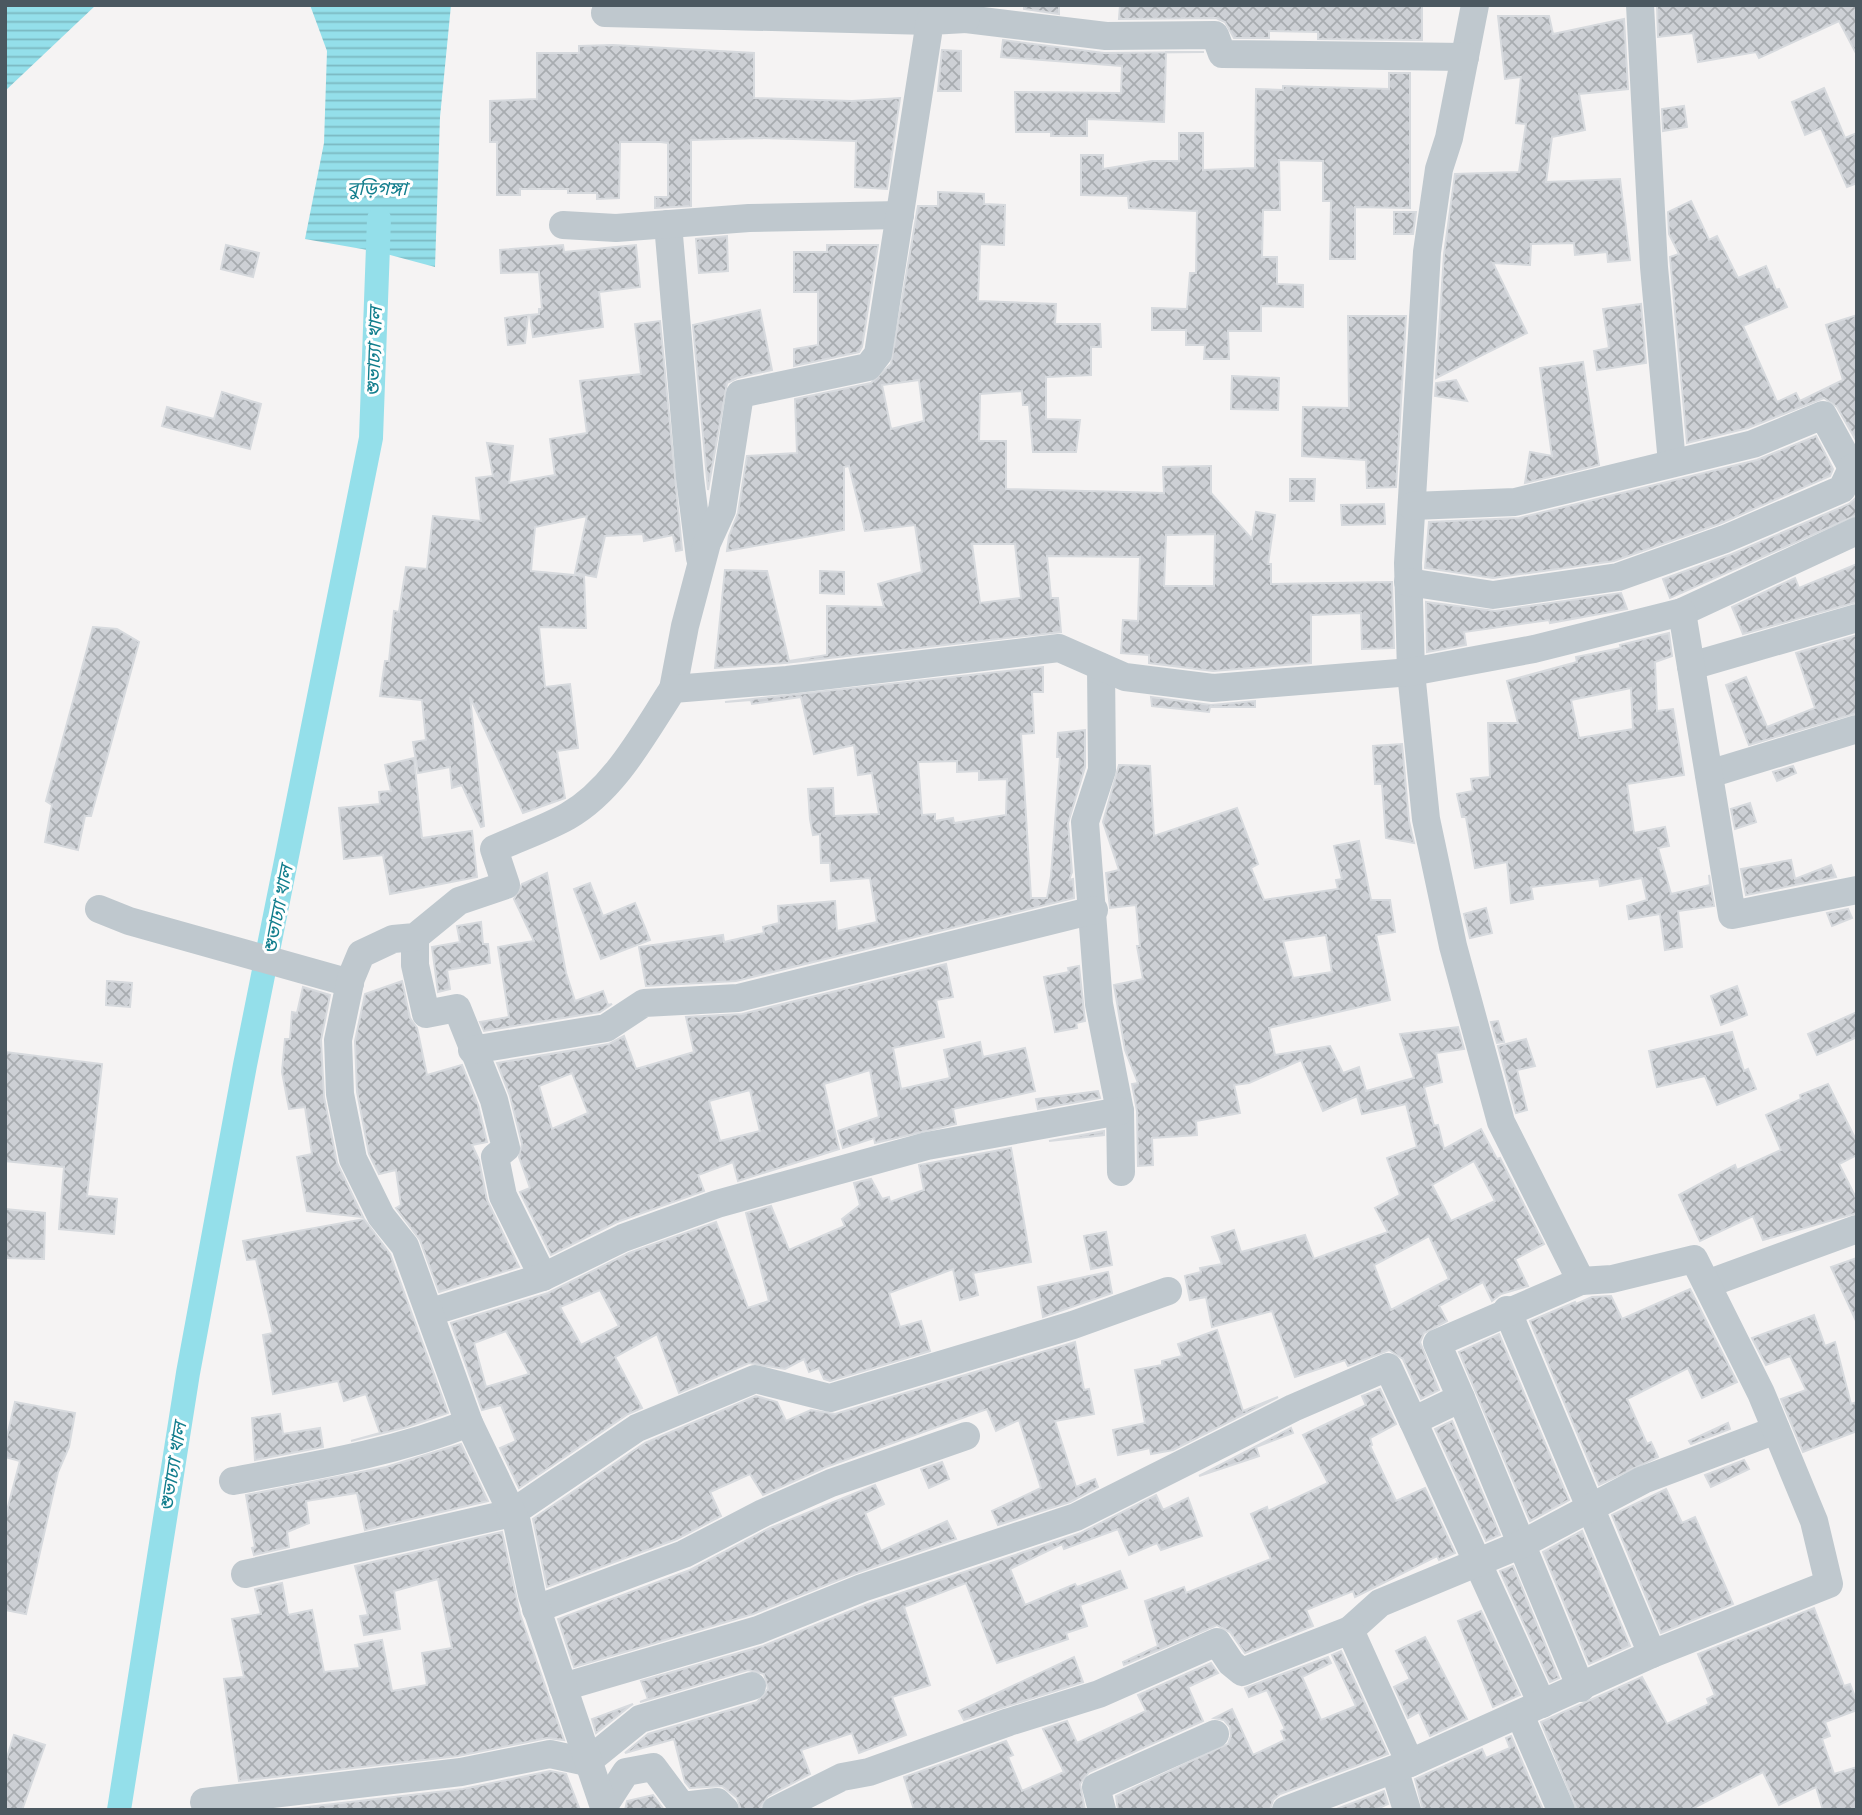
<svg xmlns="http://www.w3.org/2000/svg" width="1862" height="1815" viewBox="0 0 1862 1815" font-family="Inter,'Noto Sans Bengali',sans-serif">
	<defs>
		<pattern id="water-rules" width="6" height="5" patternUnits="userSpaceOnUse" patternTransform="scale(1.75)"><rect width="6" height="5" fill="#94dfea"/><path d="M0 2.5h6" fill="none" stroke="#7bb8c1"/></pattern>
		<pattern id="building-cross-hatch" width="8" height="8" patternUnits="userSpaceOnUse" patternTransform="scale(1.75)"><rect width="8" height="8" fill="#cdd0d5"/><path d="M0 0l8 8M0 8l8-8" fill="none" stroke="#a8acb0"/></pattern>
	</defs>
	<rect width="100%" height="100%" fill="#f5f3f3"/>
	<g fill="url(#water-rules)">
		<polygon points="5,5 96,5 5,91"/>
		<polygon points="310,5 451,5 440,117 435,267 379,252 305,239 324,143 327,51"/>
	</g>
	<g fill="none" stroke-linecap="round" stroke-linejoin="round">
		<polyline stroke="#94dfea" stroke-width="24" points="119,1810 188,1373 245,1065 371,438 379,219"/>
	</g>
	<g fill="url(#building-cross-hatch)" stroke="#d7dade" stroke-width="2" fill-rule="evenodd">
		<polygon points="1024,5 1059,5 1059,14 1024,9"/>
		<polygon points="1120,5 1422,5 1422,40 1318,39 1318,32 1269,31 1269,38 1234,38 1225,22 1216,18 1119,19"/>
		<polygon points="1657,5 1857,5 1857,55 1839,21 1759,58 1756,52 1698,62 1693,33 1658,37"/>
		<polygon points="1498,16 1549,16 1553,34 1624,19 1628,89 1579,94 1585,130 1552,137 1546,182 1620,179 1630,260 1608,262 1607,252 1575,255 1574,243 1531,244 1530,265 1493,263 1527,333 1436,378 1444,254 1455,174 1519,172 1526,124 1516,123 1521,77 1505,79"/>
		<polygon points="1003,40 1104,53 1203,52 1204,52 1166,52 1164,122 1087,119 1087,136 1051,136 1051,132 1016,132 1015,92 1121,93 1122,66 1001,57"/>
		<polygon points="613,45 754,53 754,98 852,101 900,98 887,189 855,187 856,141 760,138 691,140 691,206 655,208 655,197 668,197 668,143 661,142 620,142 619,198 597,199 597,193 568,193 568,189 520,189 520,195 497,195 497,142 490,142 490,101 537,99 537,53 579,53 579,46"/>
		<polygon points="942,50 961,51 961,91 938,91"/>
		<polygon points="1389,73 1410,73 1410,208 1355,207 1355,259 1330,259 1331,201 1323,201 1323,161 1279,160 1280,210 1263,210 1262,257 1277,257 1277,284 1303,285 1303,307 1261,306 1261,331 1228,331 1229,359 1204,359 1205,345 1186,345 1186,330 1152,330 1152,308 1187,309 1190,273 1196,273 1197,211 1129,208 1128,196 1081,195 1081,155 1103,155 1103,169 1152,161 1179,161 1179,133 1203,133 1203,170 1255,168 1256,89 1283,90 1283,86 1389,89"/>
		<polygon points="1824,88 1845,138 1857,133 1857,183 1847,187 1821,128 1805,135 1792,102"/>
		<polygon points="1684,106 1687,127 1663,131 1662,109"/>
		<path d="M938,192L984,194V204L1005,205L1004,245L980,244L978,301L1056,304L1055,324H1100L1101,347H1091V375L1046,377V419L1080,420L1076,452H1033L1029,405H1023L1022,391L980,394L979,441H1006V489L1164,493L1163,467L1211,466V493L1252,539L1256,512L1275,515L1268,564H1271V584L1392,582L1394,648L1362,649L1361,613L1311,615V663L1213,671L1149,663V655L1121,653L1123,620L1138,621L1140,557L1047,556L1051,598H1058L1061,632L785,663L715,668L725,570L767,571L789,661L827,655V606L884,607L878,584L922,572L915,525L865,531L849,466L844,467V530L727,551L729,536L738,513L747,456L797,453L795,399L871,383L891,364L918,206H938ZM919,380L924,421L891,429L882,385ZM1215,534L1214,586H1164L1166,535ZM972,544H1015L1021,598L980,603Z"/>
		<polygon points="1691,201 1709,240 1717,236 1738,278 1766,266 1776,290 1779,289 1787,307 1743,326 1777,402 1796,393 1800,401 1843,380 1826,325 1857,315 1857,442 1837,407 1824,398 1748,428 1687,443 1670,257 1679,254 1669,234 1668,212"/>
		<polygon points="1394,212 1416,212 1413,234 1394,234"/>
		<polygon points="727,236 728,271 699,273 696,239"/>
		<polygon points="226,245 259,253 253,277 221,269"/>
		<polygon points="563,245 564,252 636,245 640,287 599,292 603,327 533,337 530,315 539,314 539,309 542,309 539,272 501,273 500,250"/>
		<polygon points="827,245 878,245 862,347 859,352 794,366 794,349 818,345 818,292 794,292 794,252 827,252"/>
		<polygon points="1641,304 1646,363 1597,370 1594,351 1609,348 1603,309"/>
		<polygon points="760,310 772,370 737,378 727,383 708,490 693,325"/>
		<polygon points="528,315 525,343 508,345 505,318"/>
		<polygon points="1348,316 1406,316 1396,487 1367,488 1366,460 1302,456 1303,407 1349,408"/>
		<polygon points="660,321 682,550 676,551 673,535 644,541 643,534 605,536 596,577 575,573 587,516 535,527 531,571 584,576 586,628 539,627 545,687 570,684 578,748 557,751 565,798 523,813 470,697 484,826 481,827 462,785 452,788 450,767 418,773 413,742 426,740 422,700 380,696 385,661 389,661 394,611 399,612 406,567 427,569 433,516 481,521 476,478 493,476 487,443 513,446 509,483 555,475 550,439 587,433 580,381 641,374 635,324"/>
		<polygon points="1583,362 1599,465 1525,483 1530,452 1552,456 1540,368"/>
		<polygon points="1232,376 1279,378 1278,410 1231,409"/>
		<polygon points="1456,380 1467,401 1435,396 1436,383"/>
		<polygon points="222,392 261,404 250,449 162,426 167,407 214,419"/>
		<polygon points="1816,436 1833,469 1830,476 1719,524 1614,561 1493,578 1425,568 1429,522 1519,518 1757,460"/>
		<polygon points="1290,479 1315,479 1314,501 1290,501"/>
		<polygon points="1857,497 1857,515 1670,598 1663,579 1732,554 1849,504"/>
		<polygon points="1384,504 1385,524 1342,525 1341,505"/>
		<polygon points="1857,564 1857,602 1743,634 1732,607 1795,578 1799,588"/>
		<polygon points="820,571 844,572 844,594 820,593"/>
		<polygon points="1621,593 1627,609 1550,623 1549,620 1464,632 1466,645 1427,652 1426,602 1495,611"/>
		<polygon points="93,627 117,629 139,642 91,816 85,816 78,850 45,842 52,805 46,801"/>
		<path d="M1669,633L1672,656L1655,662L1657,711L1673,709L1684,775L1627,784L1634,833L1665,827L1669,846L1658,848L1671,894L1710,885L1709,875L1714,906L1678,911L1682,947L1665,950L1660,914L1629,919L1627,906L1647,900L1642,878L1600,886L1599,879L1531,887L1533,899L1511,903L1507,862L1475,868L1466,817H1462L1457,794L1473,791L1471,779L1490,777L1488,723H1518L1507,681L1577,662L1576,657L1621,648L1620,645ZM1631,688L1633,729L1579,738L1571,700Z"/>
		<polygon points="1857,635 1857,713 1749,745 1726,685 1746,677 1767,727 1815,708 1796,653"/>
		<path d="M1043,667V692H1032L1034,733L1021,734L1031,898H1047L1051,876L1060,757H1057L1058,733L1085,730V767L1068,823L1072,872L1069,880L1073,879L1074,898L736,981L646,986L639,947L723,935L724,942L764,933L763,927L779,923L778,906L835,901L837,931L877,922L870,878L831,881L830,863H821L820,834L813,835L810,819L808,789L833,788L834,816L879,814L872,773L858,775L854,745L814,754L801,697L752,704L751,700L725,702ZM957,761V772L979,771V780L1007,779L1006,815L954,823L953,818L935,821V814L922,815L918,762Z"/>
		<polygon points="1151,697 1211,705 1255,701 1255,707 1210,707 1209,712 1152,706"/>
		<polygon points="1402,744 1409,821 1414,843 1386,838 1382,784 1375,784 1373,746"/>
		<polygon points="414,758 422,838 472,831 477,877 390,894 383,855 344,859 339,808 380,804 379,792 391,791 385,765"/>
		<path d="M1119,765L1150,766L1154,836L1237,808L1258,864L1251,868L1264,900L1338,889L1336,880L1342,879L1334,846L1359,841L1371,900H1390L1395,932L1376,935L1390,1000L1269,1028L1275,1055L1330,1046L1343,1073L1359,1067L1366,1091L1414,1078L1400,1034L1458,1027L1464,1049L1436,1053L1442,1082L1424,1087L1434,1126L1438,1125L1444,1149L1481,1129L1497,1159L1500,1158L1544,1244L1515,1259L1528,1286L1501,1294L1492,1301L1483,1282L1439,1306L1447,1321L1424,1333L1420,1342L1439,1390L1421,1399L1403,1359L1389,1350L1348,1366L1345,1360L1295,1377L1272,1311L1212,1327L1206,1297L1190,1300L1185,1276L1201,1272L1200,1268L1222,1264L1212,1237L1234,1230L1241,1252L1305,1235L1314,1259L1388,1232L1375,1208L1400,1195L1387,1158L1417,1147L1406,1104L1362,1114L1357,1096L1323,1111L1301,1060L1249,1083L1234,1085L1240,1113L1196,1121L1197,1135L1152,1138L1153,1165L1138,1166L1137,1111L1132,1084L1138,1083L1125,1050L1114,985L1143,979L1137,946H1140L1136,905L1110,908L1106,873L1119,870L1103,822ZM1326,935L1332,972L1293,978L1283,941ZM1474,1161L1495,1201L1451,1221L1432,1185ZM1429,1236L1449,1279L1391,1310L1374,1265Z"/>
		<polygon points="1793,766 1796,773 1777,781 1773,772"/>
		<polygon points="1750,803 1756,822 1735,829 1731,809"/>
		<polygon points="1791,860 1795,879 1831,865 1836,877 1746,895 1741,869"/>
		<polygon points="547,873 566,973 575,1001 603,991 608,1005 612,1004 600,1012 484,1031 480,1022 509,1017 498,947 534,941 514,899 522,884"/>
		<polygon points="590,883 603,916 635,903 650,940 601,959 574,889"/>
		<polygon points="1486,908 1492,933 1470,938 1464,914"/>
		<polygon points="1848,909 1852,918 1832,926 1827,913"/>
		<polygon points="481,922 483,944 488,944 490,963 447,970 450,989 438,992 432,947 460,942 457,926"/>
		<path d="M946,964L953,997L936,1000L944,1037L893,1048L901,1089L950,1078L944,1050L980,1042L983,1057L1025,1048L1035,1091L953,1109L956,1124L875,1143L874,1138L843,1148L838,1131L879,1117L870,1070L824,1084L839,1149L738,1181L733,1162L698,1175L704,1191L617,1222L551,1255L520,1192L530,1188L519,1157L522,1144L510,1096L497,1063L609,1044L624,1036L636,1069L694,1052L686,1017L742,1014ZM572,1073L588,1113L552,1129L539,1086ZM750,1090L760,1131L720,1141L709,1101Z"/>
		<polygon points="1079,966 1085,1021 1076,1023 1077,1028 1055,1032 1044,977 1069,972 1068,968"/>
		<polygon points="107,981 132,983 130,1007 106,1005"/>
		<polygon points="402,981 410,1018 417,1028 427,1075 462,1065 478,1105 487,1142 472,1145 479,1160 487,1200 519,1267 439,1292 420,1240 396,1208 401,1205 396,1170 379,1174 369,1154 357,1092 355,1041 365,994"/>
		<polygon points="1737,986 1747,1015 1721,1025 1711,996"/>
		<polygon points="303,987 330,995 321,1040 324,1097 337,1163 363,1217 307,1211 297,1157 312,1154 305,1107 289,1109 282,1072 285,1039 290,1039 292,1012 297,1013"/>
		<polygon points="1857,1012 1857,1037 1817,1055 1808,1034"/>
		<polygon points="1498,1021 1504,1042 1497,1043 1491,1022"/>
		<polygon points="1732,1032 1744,1071 1748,1069 1756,1089 1717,1105 1705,1076 1657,1087 1649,1051"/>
		<polygon points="1526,1039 1535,1066 1517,1070 1527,1110 1516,1113 1498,1046"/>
		<polygon points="5,1052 102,1064 87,1196 117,1199 114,1234 59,1229 64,1167 5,1161"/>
		<polygon points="1828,1084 1857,1142 1857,1155 1839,1164 1857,1200 1857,1213 1763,1240 1753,1216 1700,1241 1679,1195 1735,1165 1737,1170 1781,1150 1766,1115 1801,1099 1800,1095"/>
		<polygon points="1098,1091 1100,1098 1038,1109 1036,1099"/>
		<polygon points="1104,1131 1104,1135 1049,1141"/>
		<path d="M1011,1148L1031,1262L973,1273L978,1295L960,1300L953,1269L889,1293L900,1327L921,1321L930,1351L830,1381L824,1379L819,1368L809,1372L804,1359L785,1369L749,1363L679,1393L657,1334L615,1357L642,1408L628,1414L519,1488L500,1448L516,1441L501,1405L482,1410L451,1323L548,1293L629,1253L716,1222L748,1308L769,1301L746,1213L771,1206L789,1250L845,1226L842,1219L860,1205L854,1183L871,1179L882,1199L889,1197L890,1202L924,1190L919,1165ZM600,1290L619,1326L581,1345L560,1307ZM506,1331L529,1374L486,1387L474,1343Z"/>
		<polygon points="5,1209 45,1213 44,1259 5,1258"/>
		<polygon points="364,1219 390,1254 448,1413 407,1427 351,1441 380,1433 366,1394 344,1401 338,1381 273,1394 263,1335 273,1333 256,1259 247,1260 243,1241"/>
		<polygon points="1106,1232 1112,1265 1091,1269 1084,1236"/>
		<polygon points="1857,1258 1857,1323 1831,1267"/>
		<polygon points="1108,1272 1112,1293 1043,1317 1038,1287"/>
		<polygon points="1690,1289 1737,1382 1702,1398 1688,1368 1627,1399 1647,1444 1651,1442 1658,1457 1599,1485 1530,1321 1575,1302 1576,1304 1592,1297 1611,1296 1622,1319"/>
		<polygon points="1814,1315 1825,1346 1835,1342 1851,1404 1857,1402 1857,1431 1803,1452 1781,1399 1806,1390 1790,1356 1766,1365 1752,1338"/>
		<polygon points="1217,1330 1243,1411 1278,1397 1173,1450 1151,1454 1150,1448 1118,1455 1113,1430 1145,1423 1135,1370 1162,1365 1162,1361 1182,1356 1178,1344"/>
		<polygon points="1499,1334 1569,1500 1530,1521 1459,1352"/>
		<polygon points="1075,1342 1084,1390 1089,1389 1094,1414 1055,1421 1076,1487 1095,1479 1098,1487 1070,1502 998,1525 992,1511 1041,1488 1019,1420 996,1431 987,1409 826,1467 763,1495 750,1474 710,1492 721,1516 677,1539 547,1587 533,1519 645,1443 756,1396 777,1402 786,1421 811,1410 835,1414"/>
		<polygon points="1380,1389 1396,1424 1370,1438 1372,1445 1370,1446 1396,1501 1425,1488 1455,1553 1439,1560 1437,1556 1355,1597 1353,1591 1306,1610 1313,1626 1245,1653 1230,1632 1217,1625 1124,1665 1123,1662 1158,1646 1145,1601 1184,1587 1186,1593 1271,1559 1251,1514 1267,1507 1268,1511 1328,1483 1303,1435 1366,1405 1362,1396"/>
		<polygon points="15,1402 75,1413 69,1447 58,1472 26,1614 5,1610 5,1518 20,1461 5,1457 5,1445"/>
		<polygon points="280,1414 283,1434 320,1428 323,1447 255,1460 252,1418"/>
		<polygon points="1452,1421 1500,1535 1486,1541 1435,1429"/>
		<polygon points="1728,1423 1730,1429 1691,1444 1689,1441"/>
		<polygon points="1291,1428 1293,1433 1256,1447 1259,1456 1199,1476"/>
		<polygon points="461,1444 488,1501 365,1530 357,1493 306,1501 309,1523 287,1532 289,1547 254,1555 252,1548 255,1547 246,1495 386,1467"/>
		<polygon points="1744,1460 1749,1469 1711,1487 1705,1475"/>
		<polygon points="942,1462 949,1479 929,1488 921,1469"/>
		<polygon points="875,1485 884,1504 865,1513 881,1551 947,1521 956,1539 856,1573 753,1614 574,1667 558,1619 690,1570 770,1528"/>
		<polygon points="1666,1489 1682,1523 1695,1517 1733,1604 1661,1633 1612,1515"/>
		<polygon points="1156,1495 1163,1510 1188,1498 1202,1536 1161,1550 1157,1543 1129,1555 1118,1529 1064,1549 1062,1544 1010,1569 1025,1605 1075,1584 1077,1587 1120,1571 1127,1588 1080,1605 1087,1626 1066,1633 1068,1639 997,1663 966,1583 904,1607 930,1685 892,1697 906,1735 859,1753 852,1733 801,1750 810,1774 768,1796 759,1810 741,1810 737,1798 722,1786 690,1788 685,1782 674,1739 625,1753 648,1734 757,1702 768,1689 764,1674 748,1670 640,1702 648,1699 641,1681 763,1646 868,1604 1081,1533"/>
		<polygon points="1582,1531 1630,1646 1589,1664 1543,1552"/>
		<polygon points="502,1532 520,1614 564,1740 547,1738 458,1756 239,1781 224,1679 244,1677 232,1619 261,1614 255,1589 282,1583 288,1615 312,1610 324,1672 360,1668 355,1645 382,1640 392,1691 427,1685 422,1653 452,1648 438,1579 394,1591 400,1629 364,1635 360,1616 368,1615 355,1566"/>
		<polygon points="1513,1566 1559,1678 1550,1682 1500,1571"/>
		<polygon points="1814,1608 1844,1686 1850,1684 1857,1702 1857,1710 1825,1722 1830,1736 1822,1739 1834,1774 1857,1767 1857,1810 1823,1810 1816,1787 1779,1805 1763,1772 1690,1810 1577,1810 1541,1722 1642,1677 1667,1724 1709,1704 1707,1699 1715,1695 1698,1654"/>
		<polygon points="1481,1611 1520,1695 1493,1707 1458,1621"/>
		<polygon points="1425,1637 1467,1719 1430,1736 1419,1712 1408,1718 1394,1687 1410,1679 1396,1651"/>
		<polygon points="1341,1651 1388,1754 1280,1794 1273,1800 1270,1810 1118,1810 1116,1796 1228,1744 1231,1736 1230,1727 1224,1720 1214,1718 1232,1709 1253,1755 1285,1740 1281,1731 1285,1729 1267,1690 1249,1697 1245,1688 1328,1657 1331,1663 1302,1677 1321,1720 1356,1706 1332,1655"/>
		<polygon points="1074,1657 1083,1682 964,1720 959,1711"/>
		<polygon points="1211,1663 1218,1673 1188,1687 1203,1721 1089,1772 1080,1784 1085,1810 914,1810 904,1777 1006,1741 1013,1755 1008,1757 1022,1791 1064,1772 1043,1729 1067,1721 1077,1743 1146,1711 1138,1695"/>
		<polygon points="633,1704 630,1706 596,1733 592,1719"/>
		<polygon points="14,1735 45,1745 22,1810 5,1810 5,1764"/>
		<polygon points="1511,1736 1543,1810 1423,1810 1415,1779 1482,1749 1486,1758 1510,1748 1506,1738"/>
		<polygon points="550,1771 566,1774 580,1810 281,1810 463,1789"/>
		<polygon points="1384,1791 1388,1804 1375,1810 1334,1810"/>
		<polygon points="653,1795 664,1810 625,1810 627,1801"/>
	</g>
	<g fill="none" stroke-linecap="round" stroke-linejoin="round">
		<g stroke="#bfc8ce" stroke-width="28">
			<polyline points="1475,5 1449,138 1439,169 1427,252 1408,563 1411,672 1426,819 1453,946 1501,1122 1581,1281"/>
			<polyline points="1640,5 1654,267 1672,463"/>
			<polyline points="605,13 930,21"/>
			<polyline points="966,19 1106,36 1215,35 1222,54 1465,57"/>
			<polyline points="668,224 690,478 700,558"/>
			<polyline points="563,225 616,228 749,218 900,215"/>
			<polyline points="1412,506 1515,502 1753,444 1823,415 1852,468 1857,466"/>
			<polyline points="1408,582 1493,595 1618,577 1725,539 1842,489 1852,468"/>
			<polyline points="1682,612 1857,531"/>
			<polyline points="1691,666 1857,618"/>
			<polyline points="1101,667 1102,770 1085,822 1099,1004 1120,1111 1121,1172"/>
			<polyline points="673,689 685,626 707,543 722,510 740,394 868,367 878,354 930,21 966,19 966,5"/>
			<polyline points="1709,774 1857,729"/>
			<polyline points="99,909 129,921 350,983"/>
			<polyline points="415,937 415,965 426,1014 457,1008 494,1100 506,1148 495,1157 503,1196 543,1277"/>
			<polyline points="472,1050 606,1028 644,1003 738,998 1094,910"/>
			<polyline points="1707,1284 1857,1229"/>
			<polyline points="1507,1310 1652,1654"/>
			<polyline points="431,1312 543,1277 623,1238 717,1204 927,1146 1120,1111"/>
			<polyline points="1461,1398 1581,1688"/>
			<polyline points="1413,1421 1542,1704"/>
			<path d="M233,1481C312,1466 393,1453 469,1423"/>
			<polyline points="245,1574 512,1513 637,1428 755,1379 830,1398 1073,1325 1168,1291"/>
			<polyline points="536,1609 684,1554 763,1513 831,1483 966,1436"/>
			<polyline points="1350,1630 1380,1603 1522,1544 1643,1480 1776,1430"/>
			<polyline points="563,1687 758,1630 862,1588 1076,1517 1293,1408 1388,1367 1413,1421 1461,1398 1437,1343 1581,1281 1612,1279 1694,1259 1761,1393 1814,1521 1829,1584 1652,1654 1410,1763 1350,1630 1242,1672 1231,1663 1217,1642 1099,1694 1009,1722 869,1772 842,1777 776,1810"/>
			<polyline points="1520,1715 1561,1810"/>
			<polyline points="1397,1778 1407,1810"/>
			<polyline points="204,1802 461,1772 550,1754 587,1762 640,1719 752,1686"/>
			<polyline points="604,1806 626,1772 653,1767 682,1806 717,1802 725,1810"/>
			<path d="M605,1810L532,1595L517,1523L469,1423L405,1246L381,1216L353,1159L340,1094L338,1040L351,978L361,954L393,939L415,937L459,901L506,885L494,849C518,838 545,829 568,816C615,789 644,733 673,689L787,680L1059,648L1125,677L1213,688L1411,672L1534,649L1682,612L1732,915L1857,890"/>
			<polyline points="1102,1810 1096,1787 1215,1734"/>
			<polyline points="1286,1810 1410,1763"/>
		</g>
	</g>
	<g text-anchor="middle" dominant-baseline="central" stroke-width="6" stroke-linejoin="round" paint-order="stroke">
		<g font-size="19" font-style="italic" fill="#127e8d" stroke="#fff">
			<text x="377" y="188">বুড়িগঙ্গা</text>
			<text transform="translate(374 352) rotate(-88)">শুভাঢ্যা খাল</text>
			<text transform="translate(278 910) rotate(-79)">শুভাঢ্যা খাল</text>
			<text transform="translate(173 1467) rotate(-81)">শুভাঢ্যা খাল</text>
		</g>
	</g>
	<rect width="1862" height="1815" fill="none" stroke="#4b5860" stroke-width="14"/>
</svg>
